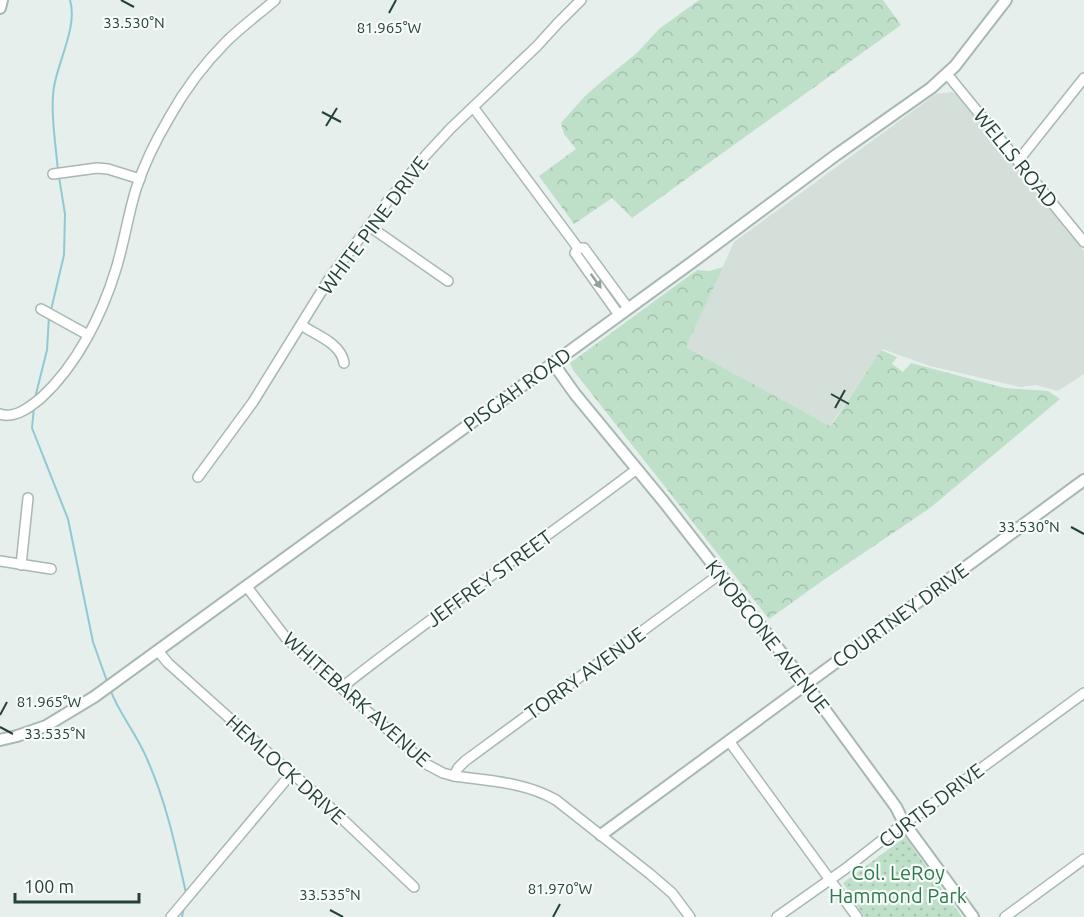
<svg xmlns="http://www.w3.org/2000/svg" width="1084" height="917" viewBox="0 0 1084 917" font-family="Ubuntu,sans-serif">
	<defs>
		<pattern id="forest-crowns" width="20" height="18" patternUnits="userSpaceOnUse" patternTransform="scale(1.5)"><rect width="20" height="18" fill="#bfe0c8"/><path d="M2 6a3 3 0 1 1 6 0M12 15a3 3 0 1 1 6 0" fill="none" stroke="#a4c1ad"/></pattern>
		<pattern id="park-dots" width="8" height="8" patternUnits="userSpaceOnUse" patternTransform="scale(1.5)"><rect width="8" height="8" fill="#bfe0c8"/><path d="M2 2h.1M6 6h.1" fill="none" stroke="#a4c1ad" stroke-width="1.8" stroke-linecap="round"/></pattern>
	</defs>
	<rect width="100%" height="100%" fill="#e6efeb"/>
	<polygon fill="#d4dfda" points="952,92 965,100 1084,251 1084,374 1058,391 1036,385 1020,387 930,366 882,349 830,426 686,347 734,242 936,94"/>
	<g fill="url(#forest-crowns)">
		<polygon points="699,0 883,0 901,25 632,218 612,198 574,224 539,176 576,149 564,134 561,123 585,96 601,82 637,53 659,29"/>
		<polygon points="723,267 686,347 830,426 833,423 881,350 897,357 892,364 903,372 911,363 1005,388 1048,391 1060,399 930,508 825,579 769,619 573,370 570,363 697,270 709,271"/>
	</g>
	<polygon fill="url(#park-dots)" points="905,837 962,917 864,917 843,883"/>
	<g fill="none" stroke-linecap="round" stroke-linejoin="round">
		<g stroke="#8ec9d4" stroke-width="2">
			<path d="M58,171C56,147 50,110 54,87C58,61 78,26 70,0"/>
			<polyline points="51,310 64,255 65,214 59,177"/>
			<polyline points="35,398 47,350 49,316"/>
			<polyline points="34,407 32,428 68,519 93,642 108,684"/>
			<path d="M110,689C119,714 137,734 147,759C166,801 176,848 186,893"/>
			<polyline points="182,917 184,907"/>
		</g>
		<defs>
			<g id="minor">
				<polyline points="947,74 1084,242"/>
				<polyline points="473,107 578,248 584,248 628,308"/>
				<polyline points="1018,161 1084,78"/>
				<polyline points="53,174 97,168 108,169 140,179"/>
				<polyline points="369,226 448,281"/>
				<polyline points="578,248 575,253 619,315"/>
				<polyline points="41,309 88,335"/>
				<path d="M301,325C316,335 341,343 344,363"/>
				<path d="M0,414C15,419 30,407 41,398C77,365 102,315 116,269C124,243 128,215 136,189C144,164 156,140 169,118C184,91 204,64 226,42C241,27 259,14 275,0"/>
				<polyline points="198,477 253,402 331,276 387,202 426,155 450,129 537,46 558,23 581,0"/>
				<polyline points="0,561 51,569"/>
				<polyline points="21,565 28,498"/>
				<path d="M247,587L286,638L426,764L443,773L454,776C489,781 525,782 556,800L650,874L672,893L690,917"/>
				<polyline points="158,651 168,663 275,759 315,793 414,887"/>
				<path d="M341,688C437,612 539,543 637,469"/>
				<polyline points="729,741 857,917"/>
				<polyline points="454,776 458,768 465,761 720,574"/>
				<polyline points="171,917 291,774"/>
				<polyline points="777,917 845,869 904,823 920,813 1084,693"/>
				<polyline points="1005,917 1084,859"/>
			</g>
			<g id="tertiary">
				<polyline points="0,8 2,0"/>
				<polyline points="553,363 575,394 664,502 806,684 896,807 904,823 973,917"/>
				<polyline points="0,740 17,736 46,726 94,697 691,263 836,155 931,88 955,66 1006,0"/>
				<polyline points="601,835 1084,480"/>
			</g>
		</defs>
		<use href="#minor" stroke="#a8b8b2" stroke-width="12"/>
		<use href="#tertiary" stroke="#a8b8b2" stroke-width="14"/>
		<use href="#minor" stroke="#fff" stroke-width="9"/>
		<use href="#tertiary" stroke="#fff" stroke-width="10"/>
	</g>
	<defs><path id="oneway-solid" d="M-6-.8H1V-3.2L6.5 0L1 3.2V.8H-6Z" transform="scale(1.5)"/></defs>
	<use fill="#92a09c" href="#oneway-solid" transform="translate(596 281) rotate(54)"/>
	<path fill="none" stroke="#24423a" stroke-width="2" d="M121,0L134,7M389,13L396,0M322,112L341,122M326,126L337,108M831,394L849,404M835,408L845,390M1071,527L1084,534M0,715L7,702M0,727L13,734M330,910L343,917M553,917L560,904"/>
	<g text-anchor="middle" dominant-baseline="central" stroke-width="4.5" stroke-linejoin="round" paint-order="stroke">
		<g font-size="20" fill="#24423a" stroke="#f7fbf9">
			<text transform="translate(1016 158) rotate(51)">WELLS ROAD</text>
			<text transform="translate(373 225) rotate(-53)">WHITE PINE DRIVE</text>
			<text transform="translate(517 389) rotate(-36)">PISGAH ROAD</text>
			<text transform="translate(489 578) rotate(-36)">JEFFREY STREET</text>
			<text transform="translate(900 615) rotate(-36)">COURTNEY DRIVE</text>
			<text transform="translate(768 636) rotate(52)">KNOBCONE AVENUE</text>
			<text transform="translate(585 673) rotate(-36)">TORRY AVENUE</text>
			<text transform="translate(357 699) rotate(42)">WHITEBARK AVENUE</text>
			<text transform="translate(286 769) rotate(42)">HEMLOCK DRIVE</text>
			<text transform="translate(931 805) rotate(-37)">CURTIS DRIVE</text>
		</g>
		<g font-size="20" fill="#2d7a4b" stroke="#f7fbf9">
			<text x="898" y="872">Col. LeRoy<tspan x="898" dy="23">Hammond Park</tspan></text>
		</g>
	</g>
	<g font-size="15" text-anchor="middle" fill="#24423a" stroke="#f7fbf9" stroke-width="4.5" stroke-linejoin="round" paint-order="stroke">
		<text x="134" y="28">33.530°N</text>
		<text x="389" y="33">81.965°W</text>
		<text x="1029" y="532">33.530°N</text>
		<text x="49" y="707">81.965°W</text>
		<text x="55" y="739">33.535°N</text>
		<text x="560" y="894">81.970°W</text>
		<text x="330" y="900">33.535°N</text>
	</g>
	<path d="M15 893v9h124v-9" fill="none" stroke="#24423a" stroke-width="3"/>
	<text x="24" y="893" font-size="18" fill="#24423a" stroke="#f7fbf9" stroke-width="4.5" paint-order="stroke">100 m</text>
</svg>
